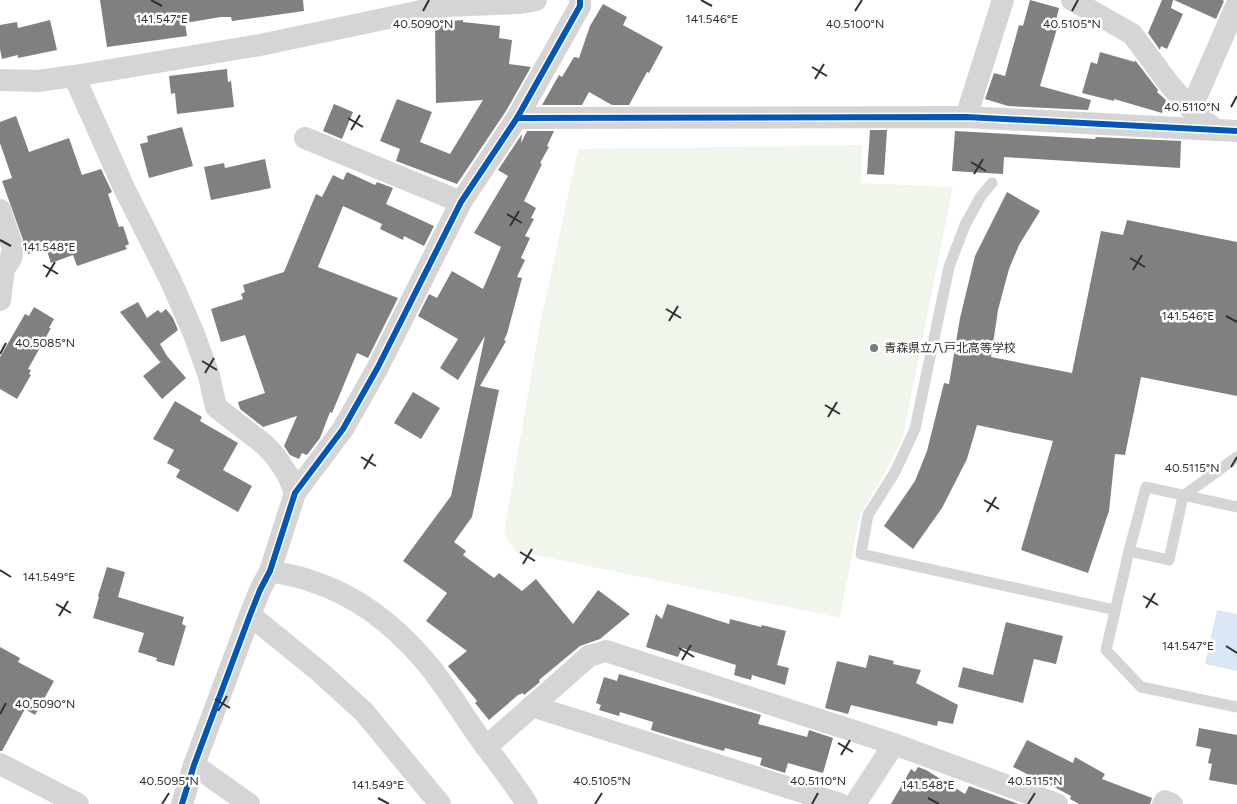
<svg xmlns="http://www.w3.org/2000/svg" width="1237" height="804" viewBox="0 0 1237 804" font-family="Figtree,'Noto Sans JP',sans-serif">
	<rect width="100%" height="100%" fill="#fff"/>
	<polygon fill="#f1f6ed" points="862,145 861,183 953,187 903,437 886,471 860,515 840,618 515,551 504,533 539,329 578,149"/>
	<polygon fill="#dae7f4" points="1217,610 1237,614 1237,671 1205,664"/>
	<g fill="#808080">
		<polygon points="100,0 303,0 304,11 232,21 231,17 221,17 185,23 187,36 107,47"/>
		<polygon points="1030,0 1059,8 1055,24 1058,25 1040,86 1091,100 1088,110 1008,106 985,99 994,73 1005,76 1019,25 1023,26"/>
		<polygon points="1162,0 1173,0 1171,8 1183,14 1167,49 1161,46 1160,50 1148,33"/>
		<polygon points="1174,0 1222,0 1224,1 1216,19"/>
		<polygon points="603,4 627,17 623,25 663,47 649,73 647,72 629,105 612,105 589,92 582,105 542,105 559,75 562,77 574,57 579,58 590,26"/>
		<polygon points="50,20 57,50 18,58 18,55 2,59 0,49 0,25 17,22 18,28"/>
		<polygon points="463,20 463,22 500,26 499,38 512,40 509,64 531,67 506,111 457,184 396,161 400,149 380,141 397,99 432,112 420,142 450,154 483,100 436,103 435,22"/>
		<polygon points="1100,52 1135,62 1135,60 1158,90 1157,92 1166,100 1162,113 1114,99 1114,101 1082,93 1091,62 1097,64"/>
		<polygon points="227,69 228,82 231,81 234,107 177,114 175,93 171,94 169,76"/>
		<polygon points="334,104 353,112 342,139 323,131"/>
		<polygon points="16,116 29,152 69,138 82,175 101,169 112,192 108,194 119,227 123,226 129,244 125,246 127,249 77,266 73,255 51,263 46,248 28,254 2,181 12,178 0,143 0,122"/>
		<polygon points="182,127 193,166 149,178 140,144 148,142 147,136"/>
		<polygon points="870,130 887,130 884,175 867,174"/>
		<polygon points="527,131 554,131 547,146 549,147 540,163 542,164 524,201 536,208 531,218 534,219 525,236 530,238 521,258 525,260 517,277 522,278 507,334 504,340 506,341 480,386 499,390 472,517 454,542 466,551 463,555 494,578 499,573 522,591 536,579 573,624 598,590 630,614 600,639 580,646 539,680 540,682 524,695 523,693 518,695 489,720 475,703 477,701 448,666 467,651 426,621 447,593 403,561 451,496 485,336 458,380 440,368 458,339 418,316 429,294 437,298 452,271 483,289 501,247 474,233 508,176 498,170 522,134 521,143"/>
		<polygon points="955,131 1095,139 1096,137 1181,141 1180,168 1004,157 1003,174 952,171"/>
		<polygon points="265,159 271,188 211,200 204,167 224,163 225,168"/>
		<polygon points="347,172 375,185 377,182 393,188 386,204 434,226 424,246 404,236 403,240 380,229 382,224 343,206 318,267 398,298 368,358 357,353 332,413 330,412 320,438 307,455 302,453 299,459 290,455 284,446 297,416 263,427 240,409 238,402 265,393 245,335 221,342 211,309 243,299 241,294 245,292 243,285 284,272 316,194 322,197 333,175 343,180"/>
		<polygon points="1007,192 1040,211 1019,245 1009,269 998,310 991,357 1072,373 1101,231 1123,235 1127,220 1237,242 1237,396 1141,377 1125,455 1115,454 1109,511 1088,573 1021,550 1053,441 977,425 967,459 942,508 913,549 884,526 915,481 927,451 944,383 949,384 960,318 975,256"/>
		<polygon points="138,302 147,318 158,310 161,313 166,309 173,318 178,330 160,344 167,356 186,378 162,399 143,376 162,361 160,362 120,312"/>
		<polygon points="34,307 54,319 49,328 51,328 28,369 31,370 29,374 31,375 17,399 0,389 0,357 25,314 29,316"/>
		<polygon points="413,392 440,408 421,439 394,423"/>
		<polygon points="175,401 202,417 200,421 238,443 223,470 252,486 238,512 176,477 180,470 167,463 174,450 153,439"/>
		<polygon points="107,567 125,572 118,597 184,617 182,624 186,626 174,666 156,661 157,658 138,652 144,633 93,618 99,597 98,596"/>
		<polygon points="667,604 729,624 730,619 761,627 762,625 786,631 777,665 789,668 785,685 752,675 751,680 734,675 736,665 682,648 678,657 646,647 656,614 662,619"/>
		<polygon points="1006,622 1063,636 1056,664 1034,659 1023,703 958,687 963,667 993,675"/>
		<polygon points="0,647 20,658 18,662 54,681 35,715 25,709 2,751 0,751"/>
		<polygon points="869,655 894,661 893,664 921,670 916,683 958,705 953,724 938,721 937,726 851,705 848,714 825,708 837,661 866,668"/>
		<polygon points="619,674 761,715 758,724 762,725 807,737 809,730 833,738 823,773 788,763 785,773 760,765 762,758 725,748 724,751 674,737 651,730 653,722 620,712 619,716 599,710 601,705 596,703 604,677 617,681"/>
		<polygon points="1199,728 1237,735 1237,785 1209,780 1212,764 1208,763 1211,749 1196,746"/>
		<polygon points="1027,740 1073,763 1075,757 1105,774 1102,779 1152,798 1150,804 1079,804 1070,799 1071,796 1041,780 1041,781 1013,767"/>
		<polygon points="918,767 926,770 965,794 969,786 1019,804 891,804 911,769 915,772"/>
	</g>
	<g fill="none" stroke-linecap="round" stroke-linejoin="round">
		<g stroke="#d5d5d5" stroke-width="11">
			<polyline points="992,183 981,196 965,225 949,267 915,429 895,472 868,515 861,554 1115,610"/>
			<polyline points="1237,457 1183,496 1169,560 1129,551 1106,650 1141,687 1237,707"/>
			<polyline points="1129,551 1146,487 1237,507"/>
		</g>
		<g stroke="#d5d5d5" stroke-width="22">
			<polyline points="1072,0 1132,34 1170,85 1191,109 1215,130"/>
			<polyline points="74,76 125,190 170,279 194,334 209,376 216,407 265,445 276,457 288,475 295,493"/>
			<polyline points="0,80 37,81 74,76 260,45 445,6 520,3 536,0"/>
			<polyline points="1191,109 1237,4"/>
			<polyline points="966,117 1003,0"/>
			<polyline points="517,118 966,117 1237,131"/>
			<polyline points="305,138 461,202"/>
			<polyline points="0,210 13,248 11,258 4,269 0,300"/>
			<path d="M270,571C284,574 298,576 311,581C356,595 395,626 425,661C443,682 458,707 474,730C491,755 511,778 527,804"/>
			<polyline points="250,615 320,672 364,712 440,804"/>
			<polyline points="532,706 840,804"/>
			<polyline points="486,747 589,656 606,651 894,744 1057,804"/>
			<polyline points="0,764 78,804"/>
			<polyline points="194,765 249,804"/>
			<polyline points="182,804 194,765 250,615 260,590 270,571 295,493 343,429 378,367 461,202 517,118 580,6 580,0"/>
			<polyline points="855,804 894,744"/>
			<polyline points="1163,804 1165,801 1172,804"/>
		</g>
		<defs>
			<g id="cycleway">
				<polyline points="517,118 966,117 1237,131"/>
				<polyline points="182,804 194,765 250,615 260,590 270,571 295,493 343,429 378,367 461,202 517,118 580,6 580,0"/>
			</g>
		</defs>
		<use href="#cycleway" stroke="#fff" stroke-width="9"/>
		<use href="#cycleway" stroke="#0057b8" stroke-width="6"/>
	</g>
	<path fill="none" stroke="#313131" stroke-width="2" d="M151,0L162,6M701,0L712,6M423,11L429,0M855,11L862,0M1072,11L1078,0M812,67L827,76M815,79L824,64M1231,107L1237,96M348,118L363,127M351,130L360,115M971,162L986,171M974,174L983,159M507,214L522,223M510,226L519,211M0,240L11,246M1130,258L1145,267M43,265L58,274M1133,270L1142,255M46,277L55,262M666,309L681,318M1226,316L1237,322M669,321L678,306M0,354L6,343M202,361L217,370M205,373L214,358M825,405L840,414M828,417L837,402M361,457L376,466M1231,467L1237,457M364,469L373,454M984,500L999,509M987,512L996,497M520,552L535,561M523,564L532,549M0,570L11,577M1143,596L1158,605M56,604L71,613M1146,608L1155,593M59,616L68,601M1226,646L1237,653M679,648L694,657M682,660L691,645M215,699L230,708M218,711L227,696M0,714L6,703M838,743L853,752M841,755L850,740M378,798L389,804M928,798L939,804M162,804L169,793M595,804L602,793M812,804L818,793M1028,804L1035,793"/>
	<circle fill="#797979" stroke="#fff" stroke-width="2" cx="874" cy="348" r="5"/>
	<g text-anchor="middle" dominant-baseline="central" stroke-width="5" stroke-linejoin="round" paint-order="stroke">
		<g font-size="12" fill="#313131" stroke="#fff" text-anchor="start">
			<text x="884" y="348">青森県立八戸北高等学校</text>
		</g>
	</g>
	<g font-size="12" text-anchor="middle" fill="#313131" stroke="#fff" stroke-width="5" stroke-linejoin="round" paint-order="stroke">
		<text x="162" y="23">141.547°E</text>
		<text x="712" y="23">141.546°E</text>
		<text x="423" y="28">40.5090°N</text>
		<text x="855" y="28">40.5100°N</text>
		<text x="1072" y="28">40.5105°N</text>
		<text x="1192" y="111">40.5110°N</text>
		<text x="49" y="251">141.548°E</text>
		<text x="1188" y="320">141.546°E</text>
		<text x="45" y="347">40.5085°N</text>
		<text x="1192" y="472">40.5115°N</text>
		<text x="49" y="581">141.549°E</text>
		<text x="1188" y="650">141.547°E</text>
		<text x="45" y="708">40.5090°N</text>
		<text x="169" y="785">40.5095°N</text>
		<text x="602" y="785">40.5105°N</text>
		<text x="818" y="785">40.5110°N</text>
		<text x="1035" y="785">40.5115°N</text>
		<text x="378" y="789">141.549°E</text>
		<text x="928" y="789">141.548°E</text>
	</g>
</svg>
